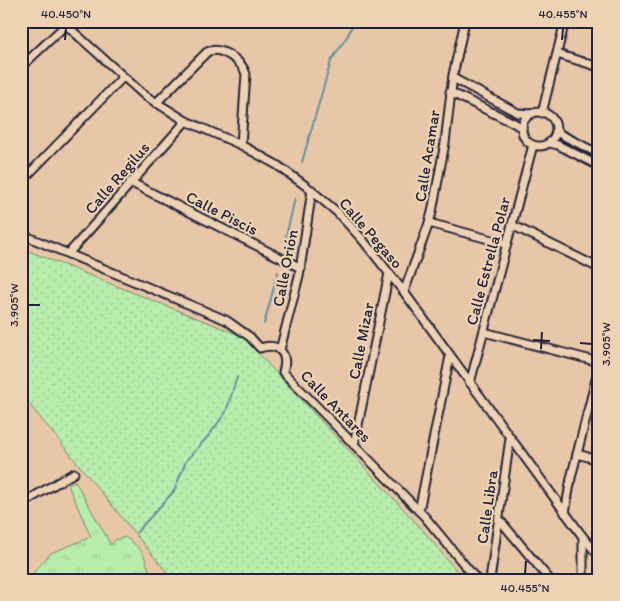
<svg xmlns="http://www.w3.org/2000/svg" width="620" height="601" viewBox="0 0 620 601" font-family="Itim,sans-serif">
	<defs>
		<pattern id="grass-dots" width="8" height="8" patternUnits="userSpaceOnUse" patternTransform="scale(1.25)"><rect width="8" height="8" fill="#b8edae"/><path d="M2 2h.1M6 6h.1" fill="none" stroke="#9ecb97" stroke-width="1.8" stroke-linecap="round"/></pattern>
		<pattern id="park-tufts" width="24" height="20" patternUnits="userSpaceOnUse" patternTransform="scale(1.25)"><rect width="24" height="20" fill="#b8edae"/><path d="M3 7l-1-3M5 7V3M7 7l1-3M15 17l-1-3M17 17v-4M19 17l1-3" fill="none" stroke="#9ecb97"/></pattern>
	</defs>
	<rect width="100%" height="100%" fill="#e8c7a8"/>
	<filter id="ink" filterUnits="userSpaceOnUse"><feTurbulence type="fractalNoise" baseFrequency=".02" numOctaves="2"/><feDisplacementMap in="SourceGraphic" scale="10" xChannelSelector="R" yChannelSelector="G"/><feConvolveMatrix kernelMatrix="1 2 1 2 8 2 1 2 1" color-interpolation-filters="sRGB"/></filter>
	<g filter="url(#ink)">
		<polygon fill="url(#grass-dots)" stroke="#6d8874" points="21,248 242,336 421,528 464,580 173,580 21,394"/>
		<path fill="url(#park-tufts)" stroke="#6d8874" d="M75,481L111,545L115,540L125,537C132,542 141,548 145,558C148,566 148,572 155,580H27L51,553L91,537L68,485Z"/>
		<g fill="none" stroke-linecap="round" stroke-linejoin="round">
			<g stroke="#6191a3" stroke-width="2">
				<polyline points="302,162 331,61 348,35 354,21"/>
				<polyline points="285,241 295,198"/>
				<polyline points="264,324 278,272"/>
				<polyline points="137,532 174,491 186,461 210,434 226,412 237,377"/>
			</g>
			<defs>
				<g id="minor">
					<polyline points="66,25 144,95 186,121 241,145 277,165 306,186 337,212 362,239 404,292 583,537 583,580"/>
					<polyline points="557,54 599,67"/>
					<polyline points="21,67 70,21"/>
					<polyline points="453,78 518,113 531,114"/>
					<polyline points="450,92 514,123 522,128"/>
					<path d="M156,103L207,52C220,45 242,61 246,74L241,145"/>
					<circle cx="539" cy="129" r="17"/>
					<polyline points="542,113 565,21"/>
					<polyline points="556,130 560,134 599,154"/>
					<polyline points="549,143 558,145 599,166"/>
					<polyline points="21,182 123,77"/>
					<polyline points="130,182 301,268"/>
					<polyline points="429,223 507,244"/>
					<polyline points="512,225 599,268"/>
					<path d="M21,234L226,320L250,337L260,348C278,342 289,353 283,372L425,517L477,580"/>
					<polyline points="68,254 186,121"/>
					<polyline points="404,292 429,223 432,212 445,143 453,75 465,21"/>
					<polyline points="484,332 599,362"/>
					<polyline points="280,350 299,276 312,190"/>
					<polyline points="470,383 533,145"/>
					<polyline points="354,445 389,273"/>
					<polyline points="577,454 599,460"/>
					<polyline points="21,504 74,473"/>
					<polyline points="419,511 450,356"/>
					<polyline points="565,513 571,478 599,367"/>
					<polyline points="499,519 550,580"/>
					<polyline points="583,537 599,556"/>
					<polyline points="490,580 510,438"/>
				</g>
			</defs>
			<use href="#minor" stroke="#22223b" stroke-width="11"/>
			<use href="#minor" stroke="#edd2b4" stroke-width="7"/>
		</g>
	</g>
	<path fill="none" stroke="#22223b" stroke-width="2" d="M65,40L66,28M562,40L563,28M28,305H40M533,340L550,341M580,343L592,344M541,349L542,332M525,574L526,561"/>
	<g text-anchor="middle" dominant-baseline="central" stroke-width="4.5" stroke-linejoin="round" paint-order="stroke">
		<g font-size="16" fill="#22223b" stroke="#edd2b4">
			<text transform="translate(427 156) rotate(-81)">Calle Acamar</text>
			<text transform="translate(117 178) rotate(-49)">Calle Regilus</text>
			<text transform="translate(222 213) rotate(27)">Calle Piscis</text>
			<text transform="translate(371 233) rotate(49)">Calle Pegaso</text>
			<text transform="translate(488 261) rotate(-75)">Calle Estrella Polar</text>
			<text transform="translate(285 268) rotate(-79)">Calle Orión</text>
			<text transform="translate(361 341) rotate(-79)">Calle Mizar</text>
			<text transform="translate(336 406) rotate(46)">Calle Antares</text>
			<text transform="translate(487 507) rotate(-82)">Calle Libra</text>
		</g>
	</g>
	<rect width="620" height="601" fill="none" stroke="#edd2b4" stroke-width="55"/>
	<rect x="28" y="28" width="564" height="546" fill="none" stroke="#22223b" stroke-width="2"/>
	<g font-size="12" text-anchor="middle" fill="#22223b">
		<text x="66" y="18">40.450°N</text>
		<text x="563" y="18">40.455°N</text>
		<text transform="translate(14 305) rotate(-90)" y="4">3.905°W</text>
		<text transform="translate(606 344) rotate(-90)" y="4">3.905°W</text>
		<text x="525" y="592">40.455°N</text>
	</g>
</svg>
